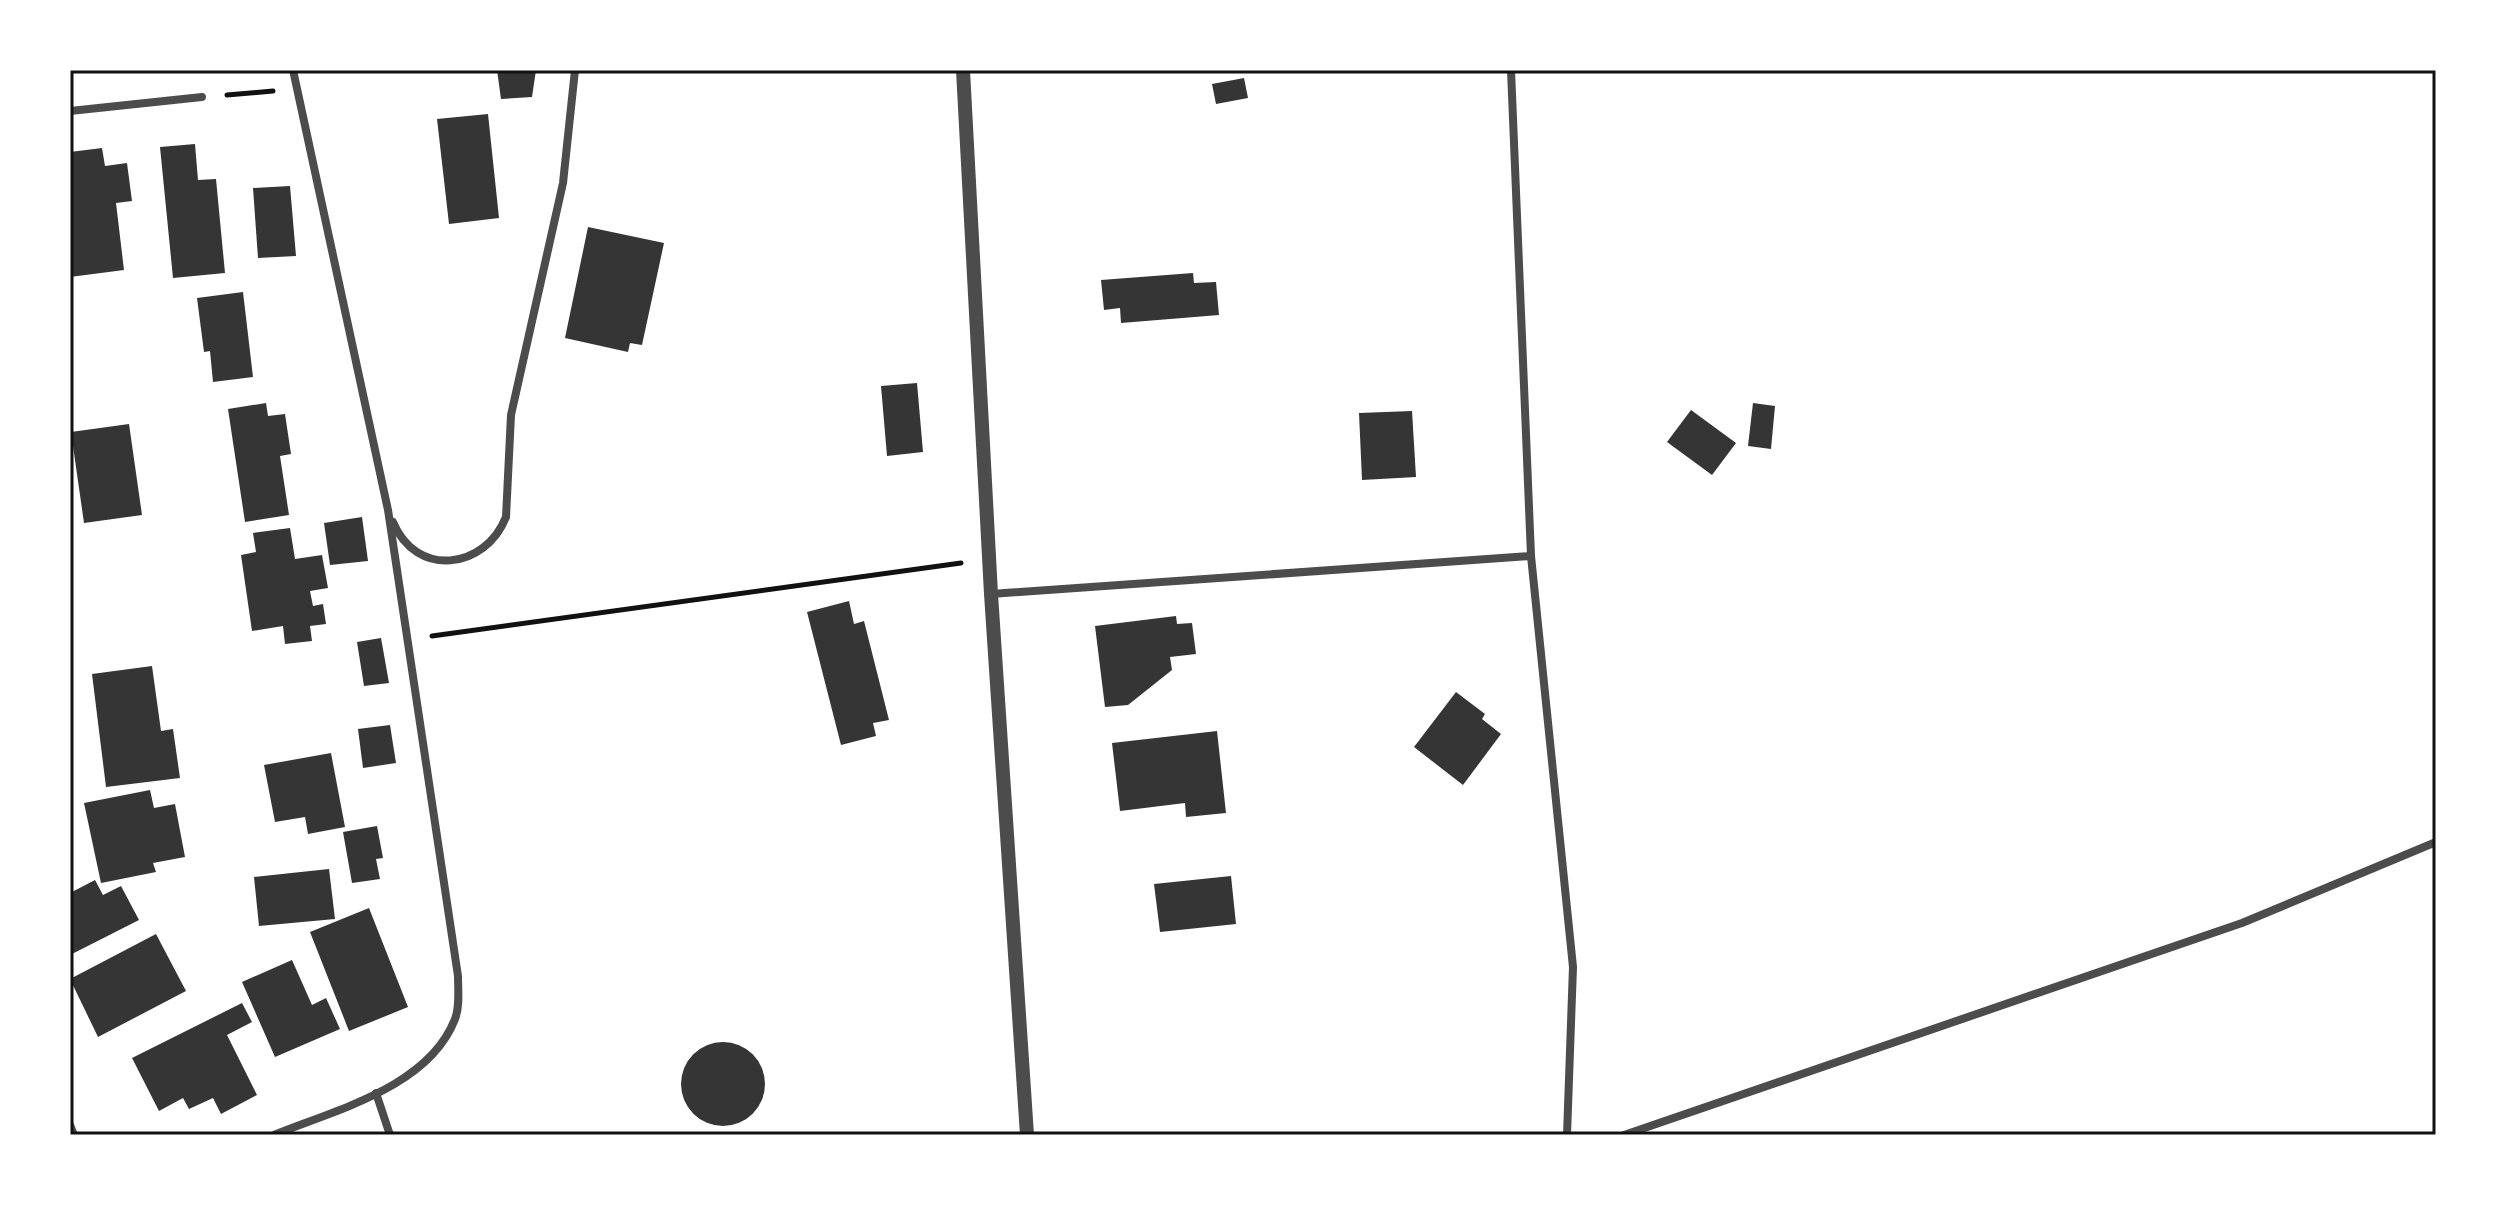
<svg xmlns="http://www.w3.org/2000/svg" width="2506" height="1205" viewBox="0 0 2506 1205" font-family="Ubuntu,sans-serif">
	<rect width="100%" height="100%" fill="#fff"/>
	<g fill="#353535">
		<polygon points="497,70 536,70 532,97 501,99"/>
		<polygon points="1244,78 1248,98 1216,104 1212,84"/>
		<polygon points="488,114 499,218 449,224 437,119"/>
		<polygon points="195,144 198,180 216,179 225,273 173,278 160,147"/>
		<polygon points="102,148 105,166 127,163 132,201 116,203 124,270 70,277 70,152"/>
		<polygon points="290,186 296,256 258,258 253,188"/>
		<polygon points="588,227 664,243 642,345 630,343 628,352 565,338"/>
		<polygon points="1193,273 1194,283 1216,282 1219,315 1121,323 1120,308 1104,310 1101,280"/>
		<polygon points="243,292 253,377 213,382 210,351 204,352 197,298"/>
		<polygon points="917,383 923,452 887,456 881,386"/>
		<polygon points="266,403 268,416 285,414 291,454 280,456 289,515 245,522 228,409"/>
		<polygon points="1753,403 1775,406 1771,449 1748,446"/>
		<polygon points="1691,410 1736,443 1712,475 1667,442"/>
		<polygon points="1412,411 1416,477 1362,480 1359,413"/>
		<polygon points="129,424 142,515 84,523 71,432"/>
		<polygon points="362,517 368,561 330,565 324,523"/>
		<polygon points="290,528 295,559 322,555 328,588 310,591 313,606 323,604 326,624 310,626 312,641 285,644 283,626 252,631 241,555 256,552 253,533"/>
		<polygon points="849,601 854,624 864,621 889,720 873,723 876,736 841,745 807,612"/>
		<polygon points="1176,616 1177,624 1192,623 1196,654 1170,657 1172,670 1128,705 1105,707 1095,626"/>
		<polygon points="381,638 389,683 364,686 357,642"/>
		<polygon points="152,666 161,731 173,729 180,778 106,787 92,674"/>
		<polygon points="1456,692 1485,714 1482,719 1501,734 1463,785 1414,747"/>
		<polygon points="390,725 396,763 363,768 358,729"/>
		<polygon points="1217,731 1226,813 1186,817 1185,803 1120,811 1112,743"/>
		<polygon points="331,753 345,827 308,834 305,817 275,822 264,765"/>
		<polygon points="150,790 154,808 175,804 185,857 153,863 156,872 101,883 84,803"/>
		<polygon points="377,826 383,858 376,859 380,879 352,883 343,832"/>
		<polygon points="329,869 335,919 259,926 254,877"/>
		<polygon points="1231,876 1236,924 1160,932 1154,884"/>
		<polygon points="95,880 103,895 121,886 139,920 70,955 70,893"/>
		<polygon points="369,908 408,1007 349,1031 310,932"/>
		<polygon points="156,934 186,991 98,1037 70,979"/>
		<polygon points="292,960 312,1005 326,998 340,1029 275,1057 242,982"/>
		<polygon points="242,1003 252,1022 227,1035 257,1095 221,1114 213,1098 189,1109 183,1098 159,1111 132,1058"/>
		<circle cx="723" cy="1084" r="42"/>
	</g>
	<g fill="none" stroke-linecap="round" stroke-linejoin="round">
		<g stroke="#111" stroke-width="5">
			<polyline points="227,95 273,91"/>
			<polyline points="432,636 961,563"/>
		</g>
		<g stroke="#4c4c4c" stroke-width="8">
			<polyline points="1511,70 1531,556 1573,967 1567,1135"/>
			<polyline points="70,111 202,97"/>
			<path d="M393,522C416,578 485,570 506,517L511,415L563,183L575,70"/>
			<polyline points="991,594 1531,556"/>
			<polyline points="376,1093 390,1135"/>
			<polyline points="70,1125 74,1135"/>
			<path d="M274,1135C335,1110 429,1087 455,1019C460,1007 458,989 458,976L388,510L293,70"/>
			<polyline points="1624,1135 2242,923 2436,842"/>
		</g>
		<polyline stroke="#4c4c4c" stroke-width="14" points="963,70 991,594 1027,1135"/>
	</g>
	<rect width="2506" height="1205" fill="none" stroke="#ffffff" stroke-width="144"/>
	<rect x="72" y="72" width="2362" height="1061" fill="none" stroke="#111" stroke-width="3"/>
</svg>
